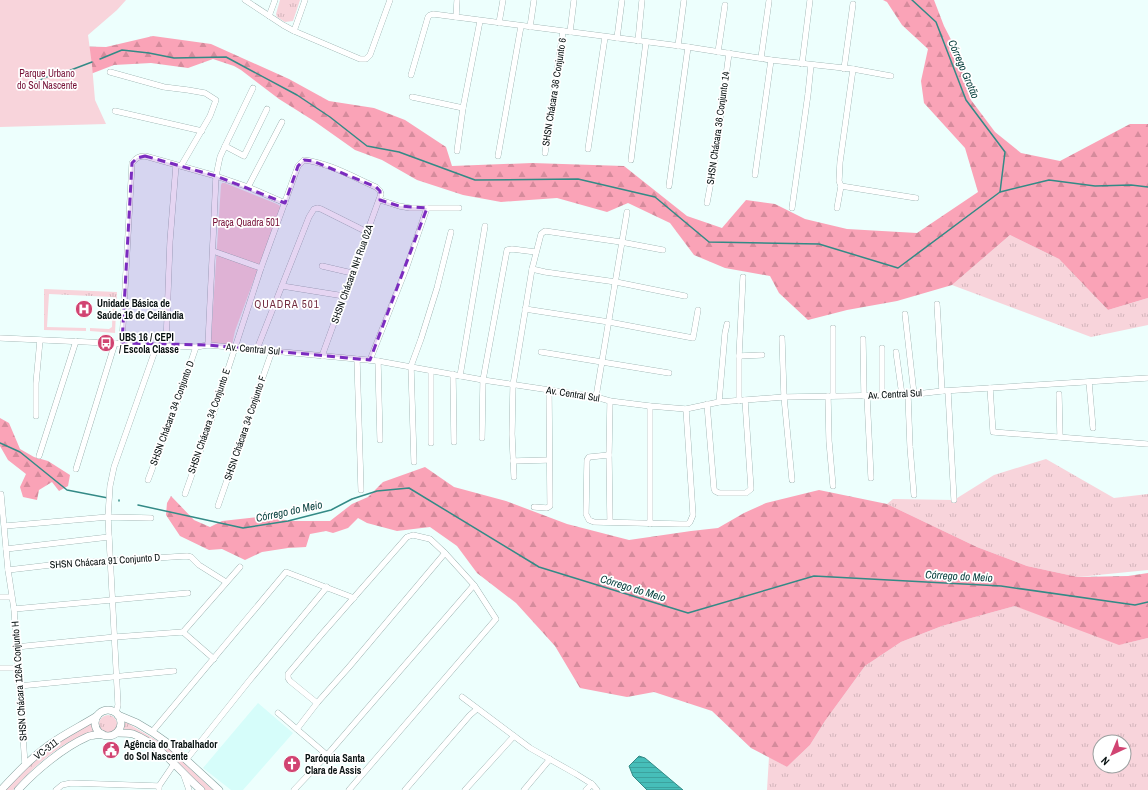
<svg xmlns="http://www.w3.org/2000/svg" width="1148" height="790" viewBox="0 0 1148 790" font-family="'Archivo Narrow',sans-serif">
	<defs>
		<pattern id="grass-tufts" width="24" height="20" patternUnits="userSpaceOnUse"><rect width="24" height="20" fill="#f8d4db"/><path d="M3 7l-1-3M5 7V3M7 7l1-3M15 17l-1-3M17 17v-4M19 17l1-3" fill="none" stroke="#d3b5bb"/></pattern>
		<pattern id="forest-firs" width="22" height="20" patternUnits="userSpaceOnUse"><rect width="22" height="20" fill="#faa3b7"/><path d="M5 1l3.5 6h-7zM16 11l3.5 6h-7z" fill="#d58b9c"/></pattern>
		<pattern id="water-rules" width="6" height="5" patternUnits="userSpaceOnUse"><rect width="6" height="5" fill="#46beb9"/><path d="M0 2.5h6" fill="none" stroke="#3ca29e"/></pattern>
	</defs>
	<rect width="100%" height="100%" fill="#edfffd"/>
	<polygon fill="#d6fdfa" points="258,703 293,733 243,790 231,790 203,768"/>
	<g fill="url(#grass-tufts)" fill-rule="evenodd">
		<polygon points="280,0 300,0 293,21 285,22 277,17 276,14"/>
		<polygon points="1010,235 1059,259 1108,310 1148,298 1148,325 1091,337 952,285"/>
		<polygon points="44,289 117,292 115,333 90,331 90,328 109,329 112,327 113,297 49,294 47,327 86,328 86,331 44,330"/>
		<polygon points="1046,459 1114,498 1148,494 1148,570 1078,577 1027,566 977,547 887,504 893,499 954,500 994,475"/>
		<path d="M1015,606L1123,644L1148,638V790H767L769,757L787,767L810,745L825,721L865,666L901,642L942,626ZM1100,742H1124V766H1100Z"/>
		<circle cx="108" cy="724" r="9"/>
		<polygon points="124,721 166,746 213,790 205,790 177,761 152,741 124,730"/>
		<path d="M92,723L94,733C65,737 32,768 13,790H3L41,753L80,728Z"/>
	</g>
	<g fill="url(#forest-firs)">
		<polygon points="883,0 934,0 944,26 962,61 971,100 995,132 1021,153 1060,161 1130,124 1148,124 1148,298 1108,310 1059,259 1010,235 952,285 897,301 847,310 808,320 779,293 770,276 725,268 694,255 670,223 628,203 607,212 557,198 501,202 463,195 417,180 382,160 355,150 314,121 279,99 241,70 234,66 213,59 188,68 151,63 114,65 88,75 68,46 106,47 153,36 211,44 289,79 329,101 374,108 405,120 446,147 452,166 532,163 624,166 687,216 722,228 746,200 775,204 805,219 847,229 917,233 978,192 965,148 924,103 921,81 928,49 902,25 887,2"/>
		<polygon points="0,418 9,423 20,449 34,457 48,461 70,475 68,486 59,491 52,482 39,490 37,500 23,497 20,487 26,474 8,460 0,446"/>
		<polygon points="425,467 454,487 506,501 567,524 629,540 691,531 718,528 744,513 766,503 819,490 887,504 977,547 1027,566 1078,577 1128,576 1148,573 1148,638 1119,645 1015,606 942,626 901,642 865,666 825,721 810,745 787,767 751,748 712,711 654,692 627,697 580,688 555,646 516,603 477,573 457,546 430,527 397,531 367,523 358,518 348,528 333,533 326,531 310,534 306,547 288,548 262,552 245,560 222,549 209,550 180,536 166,515 167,503 171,496 194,520 210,527 222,521 268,516 289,521 330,521 352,504 368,497 383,482"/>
	</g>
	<g fill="#f8d4db">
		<polygon points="0,0 126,0 117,10 88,35 92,65 95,100 106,124 0,127"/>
		<polygon points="222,183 225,183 277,204 280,206 280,209 235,331 232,345 212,344 211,339 221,185"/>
	</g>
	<polygon fill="url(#water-rules)" stroke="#338a86" points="639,756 645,758 651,763 683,790 647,790 633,776 629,766"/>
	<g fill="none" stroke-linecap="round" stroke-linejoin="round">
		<g stroke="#338a86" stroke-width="1.5">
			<polyline points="912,0 936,22 966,100 1005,152 1000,192"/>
			<polyline points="100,59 122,50 149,53 174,58 226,57 297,95 330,117 367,146 399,152 475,180 578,179 655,197 709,242 819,244 898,268 1000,192 1049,180 1095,186 1131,185 1148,187"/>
			<polyline points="34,83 46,77 63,73 92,62"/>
			<polyline points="0,443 20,452 67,490 108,498"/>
			<polyline points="119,500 119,501"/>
			<polyline points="138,505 243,528 288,521 331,510 352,499 377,491 409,488 539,567 688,613 814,576 1001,586 1135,605 1148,602"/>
		</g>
		<defs>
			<g id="minor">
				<polyline points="245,0 283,25 294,31 360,59 366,59 370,55 390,0"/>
				<polyline points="269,16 275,0"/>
				<polyline points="456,17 457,0"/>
				<polyline points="499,23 503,0"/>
				<polyline points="530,27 534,0"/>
				<polyline points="294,31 305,0"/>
				<polyline points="570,32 574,0"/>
				<polyline points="617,38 622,0"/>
				<polyline points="638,41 642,0"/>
				<polyline points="678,46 684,0"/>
				<polyline points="718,52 725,5"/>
				<polyline points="761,58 769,1"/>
				<polyline points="802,64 810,0"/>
				<polyline points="844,69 853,4"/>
				<polyline points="110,72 164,87 188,90 205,93 216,100 210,116 181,166"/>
				<polyline points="411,75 428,17 430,15 433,14 688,47 771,60 853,69 891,76"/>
				<polyline points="412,97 463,108"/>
				<polyline points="115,111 202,131"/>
				<polyline points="225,146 244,156 267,109"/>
				<polyline points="588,149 605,37"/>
				<polyline points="457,151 463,108 480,21"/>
				<polyline points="545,153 563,31"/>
				<polyline points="498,156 521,26"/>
				<polyline points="631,160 646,42"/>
				<polyline points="755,175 771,60"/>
				<polyline points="669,186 688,47"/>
				<polyline points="841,186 916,198"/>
				<polyline points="248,187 282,122"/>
				<polyline points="380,200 399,206 410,208 459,208"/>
				<polyline points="707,203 715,160 729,53"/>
				<polyline points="792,208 808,94 811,65"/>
				<polyline points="837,208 841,186 839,181 840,162 853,69"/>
				<polyline points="213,251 261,268"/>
				<polyline points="322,266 352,273"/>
				<polyline points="532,269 545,272 616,282 685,296"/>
				<polyline points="282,286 344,296"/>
				<polyline points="937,304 942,391"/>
				<polyline points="525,309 609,322 693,338 698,310"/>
				<polyline points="905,314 914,394"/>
				<polyline points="0,338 196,347 208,345 378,361 483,380 596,397 610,401 650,406 686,409 719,402 784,397 908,395 942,391 1148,378"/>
				<polyline points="782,338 784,397 792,480"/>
				<polyline points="863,339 864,396"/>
				<path d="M122,343L132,163C136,158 139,156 145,156L216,176L248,187L285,203"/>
				<polyline points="166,345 170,241 176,165"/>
				<polyline points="208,345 216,176 220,157 225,146 253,88"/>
				<polyline points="257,349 309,217 314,209 317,208 321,209 367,232"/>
				<polyline points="541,352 669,373"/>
				<polyline points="896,352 902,395"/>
				<polyline points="739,356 762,355"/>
				<polyline points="357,359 361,490"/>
				<polyline points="370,360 406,269 427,208"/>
				<polyline points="378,361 380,440"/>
				<polyline points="431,371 431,443"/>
				<polyline points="453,374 454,442"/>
				<polyline points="460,376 485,226"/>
				<polyline points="1089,382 1093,428"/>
				<polyline points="990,388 993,432 1147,444"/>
				<polyline points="948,391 954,500"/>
				<polyline points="1059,394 1060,437"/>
				<polyline points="908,395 910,447 914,495"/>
				<polyline points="828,396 829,441 833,486"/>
				<polyline points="833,396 833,328"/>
				<polyline points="867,396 871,478"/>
				<polyline points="882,396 882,348"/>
				<polyline points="596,397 627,212"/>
				<polyline points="739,401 739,356 743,277"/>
				<polyline points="719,402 725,333 727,324"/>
				<polyline points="707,404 714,489 715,491 719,493 746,493 751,489 745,400"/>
				<polyline points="650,406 650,524"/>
				<polyline points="36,416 36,383 40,340"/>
				<polyline points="482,438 483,380 507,250 512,249 536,252"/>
				<polyline points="609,455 589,457 587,460 586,514 589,520 594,522 680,524 688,524 690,522 693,515 686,409"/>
				<polyline points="39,456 76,341"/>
				<polyline points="513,461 549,460"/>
				<polyline points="414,462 411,366 421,339 437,288 451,232"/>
				<polyline points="76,469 115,343"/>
				<polyline points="514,477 512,434 513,385 532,269 541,234 545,231 621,242 663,250"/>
				<polyline points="148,480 175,408 196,347"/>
				<polyline points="0,494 1,494 8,570 14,609 25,765"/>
				<path d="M185,494L213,415L261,268L298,166L304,160C329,163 353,177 376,187L380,191L381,194L322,356"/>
				<polyline points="218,506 272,351"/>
				<polyline points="534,507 547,508 550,506 549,391"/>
				<polyline points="610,522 609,455 610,401"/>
				<polyline points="5,526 108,517 151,518"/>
				<polyline points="6,549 109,537"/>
				<polyline points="8,570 59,564 187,556 191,557 199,565 226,582"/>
				<polyline points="0,597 11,597"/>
				<polyline points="14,609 188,593"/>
				<polyline points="183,632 240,567"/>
				<polyline points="16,647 115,637 183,632 214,659"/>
				<polyline points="0,668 17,668"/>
				<polyline points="19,686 174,671"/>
				<polyline points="462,697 530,748 576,774 592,784 597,790"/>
				<polyline points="317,703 290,681 288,678 288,674 321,635 407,537 413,535 430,539 445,553 474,585 496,619 349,790"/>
				<polyline points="114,712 117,709 118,705 108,517 110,486 114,467 157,345"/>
				<polyline points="278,713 327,755"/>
				<polyline points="297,729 317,703 349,667 445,553"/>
				<polyline points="152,732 286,572 354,598"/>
				<polyline points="186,760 249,681 327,587"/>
				<polyline points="183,773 189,790"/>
				<polyline points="56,790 62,785 71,783 159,786"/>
				<polyline points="159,790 159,786 174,764"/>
				<polyline points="294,790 327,755 474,585"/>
				<polyline points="405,790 470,715 477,709"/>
				<polyline points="465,790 514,736"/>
				<polyline points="524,790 550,759"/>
				<polyline points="586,790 592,784"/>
			</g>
			<g id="major">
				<circle cx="108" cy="723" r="13"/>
				<polyline points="118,715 137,723 152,732 169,744 219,790"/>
				<path d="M117,733C122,733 128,733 133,734C161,745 179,771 201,790"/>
				<path d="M1,790C16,774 31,758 49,745C64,734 81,726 97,716"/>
				<path d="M18,790C35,771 64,747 87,737C91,735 97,735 102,734"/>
			</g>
		</defs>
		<use href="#minor" stroke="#819c9a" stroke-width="6"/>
		<use href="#major" stroke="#819c9a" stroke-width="8"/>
		<use href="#minor" stroke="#fff" stroke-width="5.5"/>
		<use href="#major" stroke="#fff" stroke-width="7"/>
	</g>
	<path fill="#7b2cbf" fill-opacity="0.2" stroke="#7b2cbf" stroke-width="3" stroke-dasharray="8 5" stroke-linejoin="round" d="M145,156L216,176L285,203L298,166L304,160L313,161L376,187L380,191V200L399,206L427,208L370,360L208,345L122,343L132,163L137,158Z"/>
	<defs>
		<symbol id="hospital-disc" viewBox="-11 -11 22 22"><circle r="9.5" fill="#d14472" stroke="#fff"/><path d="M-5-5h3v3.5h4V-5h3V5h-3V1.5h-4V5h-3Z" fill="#fff"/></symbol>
		<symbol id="bus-disc" viewBox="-11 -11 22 22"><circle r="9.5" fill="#d14472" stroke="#fff"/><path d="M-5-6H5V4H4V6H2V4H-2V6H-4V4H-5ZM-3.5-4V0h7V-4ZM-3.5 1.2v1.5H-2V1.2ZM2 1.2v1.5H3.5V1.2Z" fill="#fff"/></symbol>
		<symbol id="civic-disc" viewBox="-11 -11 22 22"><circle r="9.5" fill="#d14472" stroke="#fff"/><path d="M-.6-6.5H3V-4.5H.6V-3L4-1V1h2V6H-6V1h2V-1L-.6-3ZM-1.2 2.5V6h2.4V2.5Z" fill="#fff"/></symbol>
		<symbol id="church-disc" viewBox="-11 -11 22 22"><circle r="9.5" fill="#d14472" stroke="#fff"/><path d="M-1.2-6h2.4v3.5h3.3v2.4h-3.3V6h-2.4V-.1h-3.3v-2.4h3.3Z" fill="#fff"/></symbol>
	</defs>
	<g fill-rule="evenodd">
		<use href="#hospital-disc" x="74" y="299" width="20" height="20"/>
		<use href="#bus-disc" x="96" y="333" width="20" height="20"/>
		<use href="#civic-disc" x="101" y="740" width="20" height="20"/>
		<use href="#church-disc" x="282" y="754" width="20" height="20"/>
	</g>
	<g text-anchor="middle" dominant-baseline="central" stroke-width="3.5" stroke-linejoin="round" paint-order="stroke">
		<g font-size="10" fill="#750f36" stroke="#fff">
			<text x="47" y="73">Parque Urbano<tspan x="47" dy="12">do Sol Nascente</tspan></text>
			<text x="246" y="222">Praça Quadra 501</text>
		</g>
		<g font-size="10" fill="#060f0f" stroke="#fff">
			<text transform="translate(554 92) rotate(-81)">SHSN Chácara 36 Conjunto 6</text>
			<text transform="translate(718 128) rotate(-82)">SHSN Chácara 36 Conjunto 14</text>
			<text transform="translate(352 274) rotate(-70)">SHSN Chácara NH Rua 02A</text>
			<text transform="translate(253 349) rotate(5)">Av. Central Sul</text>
			<text transform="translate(573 394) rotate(9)">Av. Central Sul</text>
			<text transform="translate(895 394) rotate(-3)">Av. Central Sul</text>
			<text transform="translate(172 413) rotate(-70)">SHSN Chácara 34 Conjunto D</text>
			<text transform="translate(209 421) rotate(-71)">SHSN Chácara 34 Conjunto E</text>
			<text transform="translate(245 428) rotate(-71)">SHSN Chácara 34 Conjunto F</text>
			<text transform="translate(105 561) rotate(-4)">SHSN Chácara 91 Conjunto D</text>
			<text transform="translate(19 681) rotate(-94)">SHSN Chácara 126A Conjunto H</text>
			<text transform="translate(46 749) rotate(-37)">VC-311</text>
		</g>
		<g font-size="10" font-weight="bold" fill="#060f0f" stroke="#fff" text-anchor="start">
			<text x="97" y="303">Unidade Básica de<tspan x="97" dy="12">Saúde 16 de Ceilândia</tspan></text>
			<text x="119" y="337">UBS 16 / CEPI<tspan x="119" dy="12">/ Escola Classe</tspan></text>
			<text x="124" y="744">Agência do Trabalhador<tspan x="124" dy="12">do Sol Nascente</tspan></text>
			<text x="305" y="758">Paróquia Santa<tspan x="305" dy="12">Clara de Assis</tspan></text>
		</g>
		<g font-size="11" font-style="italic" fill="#063f3d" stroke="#fff">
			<text transform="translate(964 69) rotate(67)">Córrego Grotão</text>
			<text transform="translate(289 511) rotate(-12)">Córrego do Meio</text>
			<text transform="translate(959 576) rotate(3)">Córrego do Meio</text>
			<text transform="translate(633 588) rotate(17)">Córrego do Meio</text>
		</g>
		<g font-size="11" letter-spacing="1" fill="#732d41" stroke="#fff">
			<text x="287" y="304">QUADRA 501</text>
		</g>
	</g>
	<g transform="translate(1112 754) rotate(224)"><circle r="19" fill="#ffffff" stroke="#9b9f9f"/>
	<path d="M0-3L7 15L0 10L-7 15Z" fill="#d14472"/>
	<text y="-6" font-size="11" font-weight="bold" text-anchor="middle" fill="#060f0f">N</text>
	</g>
</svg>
